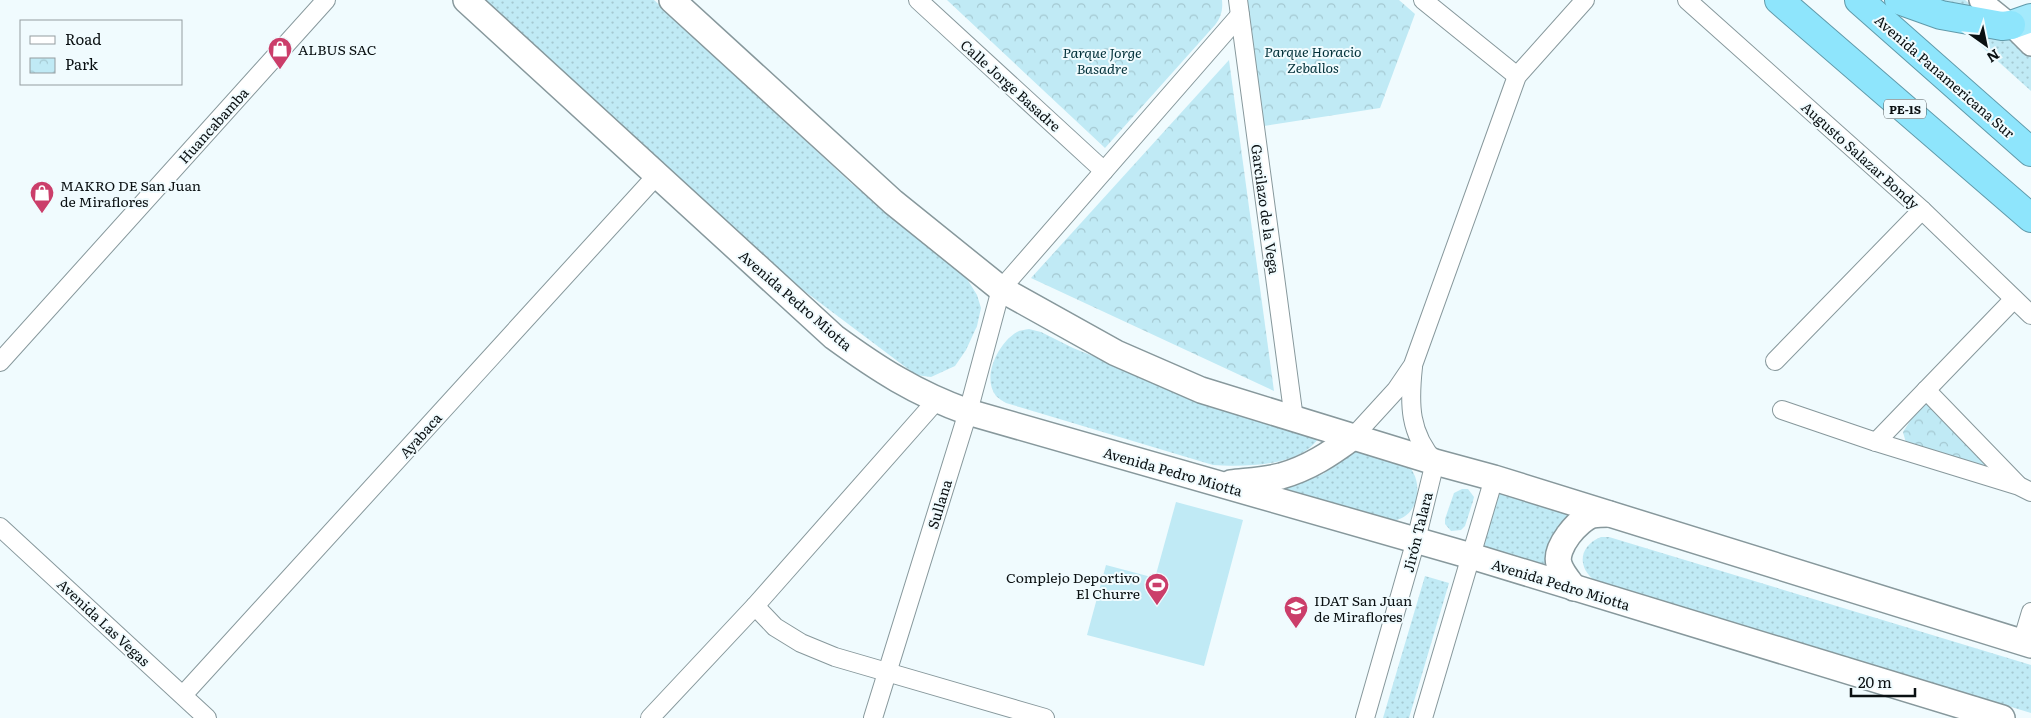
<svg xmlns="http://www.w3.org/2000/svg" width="2031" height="718" viewBox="0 0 2031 718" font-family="Literata,serif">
	<defs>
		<pattern id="grass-dots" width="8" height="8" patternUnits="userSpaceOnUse" patternTransform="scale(1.25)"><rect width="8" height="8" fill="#c0eaf5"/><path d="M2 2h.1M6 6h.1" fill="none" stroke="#a4c8d1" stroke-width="1.8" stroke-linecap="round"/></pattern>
		<pattern id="park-crowns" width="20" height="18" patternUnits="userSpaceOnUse" patternTransform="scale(1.25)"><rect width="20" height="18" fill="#c0eaf5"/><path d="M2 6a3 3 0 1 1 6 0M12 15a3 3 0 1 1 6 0" fill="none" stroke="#a4c8d1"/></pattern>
	</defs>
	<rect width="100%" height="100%" fill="#f0fbfe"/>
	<g fill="url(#grass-dots)">
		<polygon points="481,0 654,0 852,184 964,274 977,295 981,308 977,326 966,350 955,366 931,377 916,375 803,290 675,178"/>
		<polygon points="1930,0 1965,0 2031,56 2031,91"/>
		<path d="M1029,329L1041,332L1073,348L1172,388L1318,435V439C1299,467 1242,467 1213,465L1006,403C1003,401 999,399 996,396C981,377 999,342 1017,332C1020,330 1025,330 1029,329Z"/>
		<path d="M1358,449C1371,452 1390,454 1401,460C1425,472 1424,519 1390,521L1284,489L1323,474Z"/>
		<polygon points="1462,489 1468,489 1474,497 1473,501 1465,526 1461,530 1451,531 1445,524 1445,519 1454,493"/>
		<polygon points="1499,492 1578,517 1555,568 1482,547"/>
		<path d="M1601,537H1609L2031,665V713L1594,580C1577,566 1579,546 1601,537Z"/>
		<polygon points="1425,576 1449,583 1409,718 1383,718"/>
	</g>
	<g fill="url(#park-crowns)">
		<path d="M947,0H1222C1223,10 1221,17 1215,25L1105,148Z"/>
		<polygon points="1246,0 1399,0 1415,14 1380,108 1264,126"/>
		<polygon points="1229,60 1274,391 1031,278"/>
		<polygon points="1925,404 1933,405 1988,466 1984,470 1906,443 1903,432 1919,407"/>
	</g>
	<polygon fill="#c0eaf5" points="1176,502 1243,520 1204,666 1087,635 1106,565 1155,578"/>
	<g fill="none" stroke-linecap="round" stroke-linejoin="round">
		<defs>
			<g id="minor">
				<polyline points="918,0 1104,171"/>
				<polyline points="1238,0 1294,419"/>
				<polyline points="1423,0 1517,76"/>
				<polyline points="1687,0 1922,210 2031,315"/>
				<polyline points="1775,361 1922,210"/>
				<polyline points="0,362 326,0"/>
				<polyline points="1926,390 2017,484"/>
				<polyline points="1782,410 1876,442 2019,486 2031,492"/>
				<polyline points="1353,437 1396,390 1413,365 1517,76 1585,0"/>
				<polyline points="1876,442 2014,299"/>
				<polyline points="0,527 207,718"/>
				<polyline points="755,606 775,627 801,643 835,657 1045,718"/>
				<polyline points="2022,642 2031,612"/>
				<polyline points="183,695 657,175"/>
				<polyline points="650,718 755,606 936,401"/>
				<polyline points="873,718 968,412 1001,289 1240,15"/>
				<path d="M1365,718L1416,540L1435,462C1409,433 1409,404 1413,367"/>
				<polyline points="1423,718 1494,478"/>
			</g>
			<polyline id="tertiary" points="1980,0 2011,25 2031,45"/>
			<g id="secondary">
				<path d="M466,0L834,337C878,369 915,393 968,412L1471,556L2002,718"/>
				<polyline points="672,0 893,202 1001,289 1116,353 1201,390 1435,462 1494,478 2031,645"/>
				<path d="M1231,483C1247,481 1265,480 1281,476C1309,468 1330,454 1353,437"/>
				<path d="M1574,588C1569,581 1561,572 1559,564C1554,548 1578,519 1593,515C1598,514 1604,514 1609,514"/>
			</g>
			<polyline id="trunk" points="2011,25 2031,18"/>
			<g id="motorway">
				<polyline points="1779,0 2031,218"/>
				<polyline points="1859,0 2031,152"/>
				<polyline points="1899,0 1941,15 2002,26 2011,25"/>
			</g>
		</defs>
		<use href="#minor" stroke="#87989c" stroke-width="20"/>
		<use href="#tertiary" stroke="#87989c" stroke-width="24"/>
		<use href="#secondary" stroke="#87989c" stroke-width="28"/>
		<use href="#trunk" stroke="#609aaa" stroke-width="30"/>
		<use href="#motorway" stroke="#609aaa" stroke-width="30"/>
		<use href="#minor" stroke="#fff" stroke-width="18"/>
		<use href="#tertiary" stroke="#fff" stroke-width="21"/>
		<use href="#secondary" stroke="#fff" stroke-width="25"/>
		<use href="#trunk" stroke="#a4eafc" stroke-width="28"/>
		<use href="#motorway" stroke="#8ee5fc" stroke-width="28"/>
	</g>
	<defs>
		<symbol id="shop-pin" viewBox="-11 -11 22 30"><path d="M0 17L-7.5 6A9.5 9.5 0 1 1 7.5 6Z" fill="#cb3e6a" stroke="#f0fbfe"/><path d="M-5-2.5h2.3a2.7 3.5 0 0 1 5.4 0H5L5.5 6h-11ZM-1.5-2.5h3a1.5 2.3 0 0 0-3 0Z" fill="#fff"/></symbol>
		<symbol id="stadium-pin" viewBox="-11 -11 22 30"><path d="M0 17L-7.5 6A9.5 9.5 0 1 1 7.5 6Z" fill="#cb3e6a" stroke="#f0fbfe"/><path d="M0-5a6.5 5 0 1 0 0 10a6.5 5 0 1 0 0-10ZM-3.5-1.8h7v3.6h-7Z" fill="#fff"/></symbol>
		<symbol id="university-pin" viewBox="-11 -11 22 30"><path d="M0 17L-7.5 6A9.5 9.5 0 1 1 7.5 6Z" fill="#cb3e6a" stroke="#f0fbfe"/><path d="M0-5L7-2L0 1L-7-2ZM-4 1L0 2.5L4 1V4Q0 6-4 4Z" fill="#fff"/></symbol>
	</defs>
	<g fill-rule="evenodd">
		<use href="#shop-pin" x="266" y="35" width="28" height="38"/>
		<use href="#shop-pin" x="28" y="179" width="28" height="38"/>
		<use href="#stadium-pin" x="1143" y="571" width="28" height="38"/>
		<use href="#university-pin" x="1282" y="594" width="28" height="38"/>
	</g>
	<g text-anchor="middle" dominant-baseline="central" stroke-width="4" stroke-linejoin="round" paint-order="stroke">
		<rect fill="#f0fbfe" stroke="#4f5659" stroke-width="1" x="1884" y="99.5" width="42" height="19" rx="4"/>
		<g font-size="12" font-weight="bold" fill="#0a1012">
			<text x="1905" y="109">PE-1S</text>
		</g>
		<g font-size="14" fill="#0a1012" stroke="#f0fbfe" text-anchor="start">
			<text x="298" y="49">ALBUS SAC</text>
			<text x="60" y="185">MAKRO DE San Juan<tspan x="60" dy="16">de Miraflores</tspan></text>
			<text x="1140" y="577" text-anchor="end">Complejo Deportivo<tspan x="1140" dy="16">El Churre</tspan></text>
			<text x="1314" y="600">IDAT San Juan<tspan x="1314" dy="16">de Miraflores</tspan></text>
		</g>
		<g font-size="14" font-style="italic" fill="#02313a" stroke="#f0fbfe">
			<text x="1313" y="51">Parque Horacio<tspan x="1313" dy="16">Zeballos</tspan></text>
			<text x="1102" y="52">Parque Jorge<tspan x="1102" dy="16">Basadre</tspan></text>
		</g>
		<g font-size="14" fill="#0a1012" stroke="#f0fbfe">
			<text transform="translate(1945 76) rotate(41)">Avenida Panamericana Sur</text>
			<text transform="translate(1011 85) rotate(42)">Calle Jorge Basadre</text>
			<text transform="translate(213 125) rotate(-48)">Huancabamba</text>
			<text transform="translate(1861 155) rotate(42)">Augusto Salazar Bondy</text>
			<text transform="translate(1266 209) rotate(82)">Garcilazo de la Vega</text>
			<text transform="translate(796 300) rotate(41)">Avenida Pedro Miotta</text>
			<text transform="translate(420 435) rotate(-48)">Ayabaca</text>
			<text transform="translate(1173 471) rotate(16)">Avenida Pedro Miotta</text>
			<text transform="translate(939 504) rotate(-73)">Sullana</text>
			<text transform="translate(1417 532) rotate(-76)">Jirón Talara</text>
			<text transform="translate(1561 584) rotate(17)">Avenida Pedro Miotta</text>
			<text transform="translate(104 622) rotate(43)">Avenida Las Vegas</text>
		</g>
	</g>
	<rect x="20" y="20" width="162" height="65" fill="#f0fbfe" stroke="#949da0"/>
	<rect x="30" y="36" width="25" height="8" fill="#ffffff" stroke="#949da0"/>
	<text x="65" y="45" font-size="15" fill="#0a1012">Road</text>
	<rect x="30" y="58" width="25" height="15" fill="url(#park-crowns)" stroke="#949da0"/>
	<text x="65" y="70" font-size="15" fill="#0a1012">Park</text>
	<g transform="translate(1986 45) rotate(147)" stroke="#f0fbfe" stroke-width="4" paint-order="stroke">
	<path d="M0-4L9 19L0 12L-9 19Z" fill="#0a1012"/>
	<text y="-8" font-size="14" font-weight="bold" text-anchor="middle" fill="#0a1012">N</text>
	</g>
	<path d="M1851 688v8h64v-8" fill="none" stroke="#0a1012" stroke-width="2.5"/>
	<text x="1858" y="688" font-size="15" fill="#0a1012" stroke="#f0fbfe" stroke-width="4" paint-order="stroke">20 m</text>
</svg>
